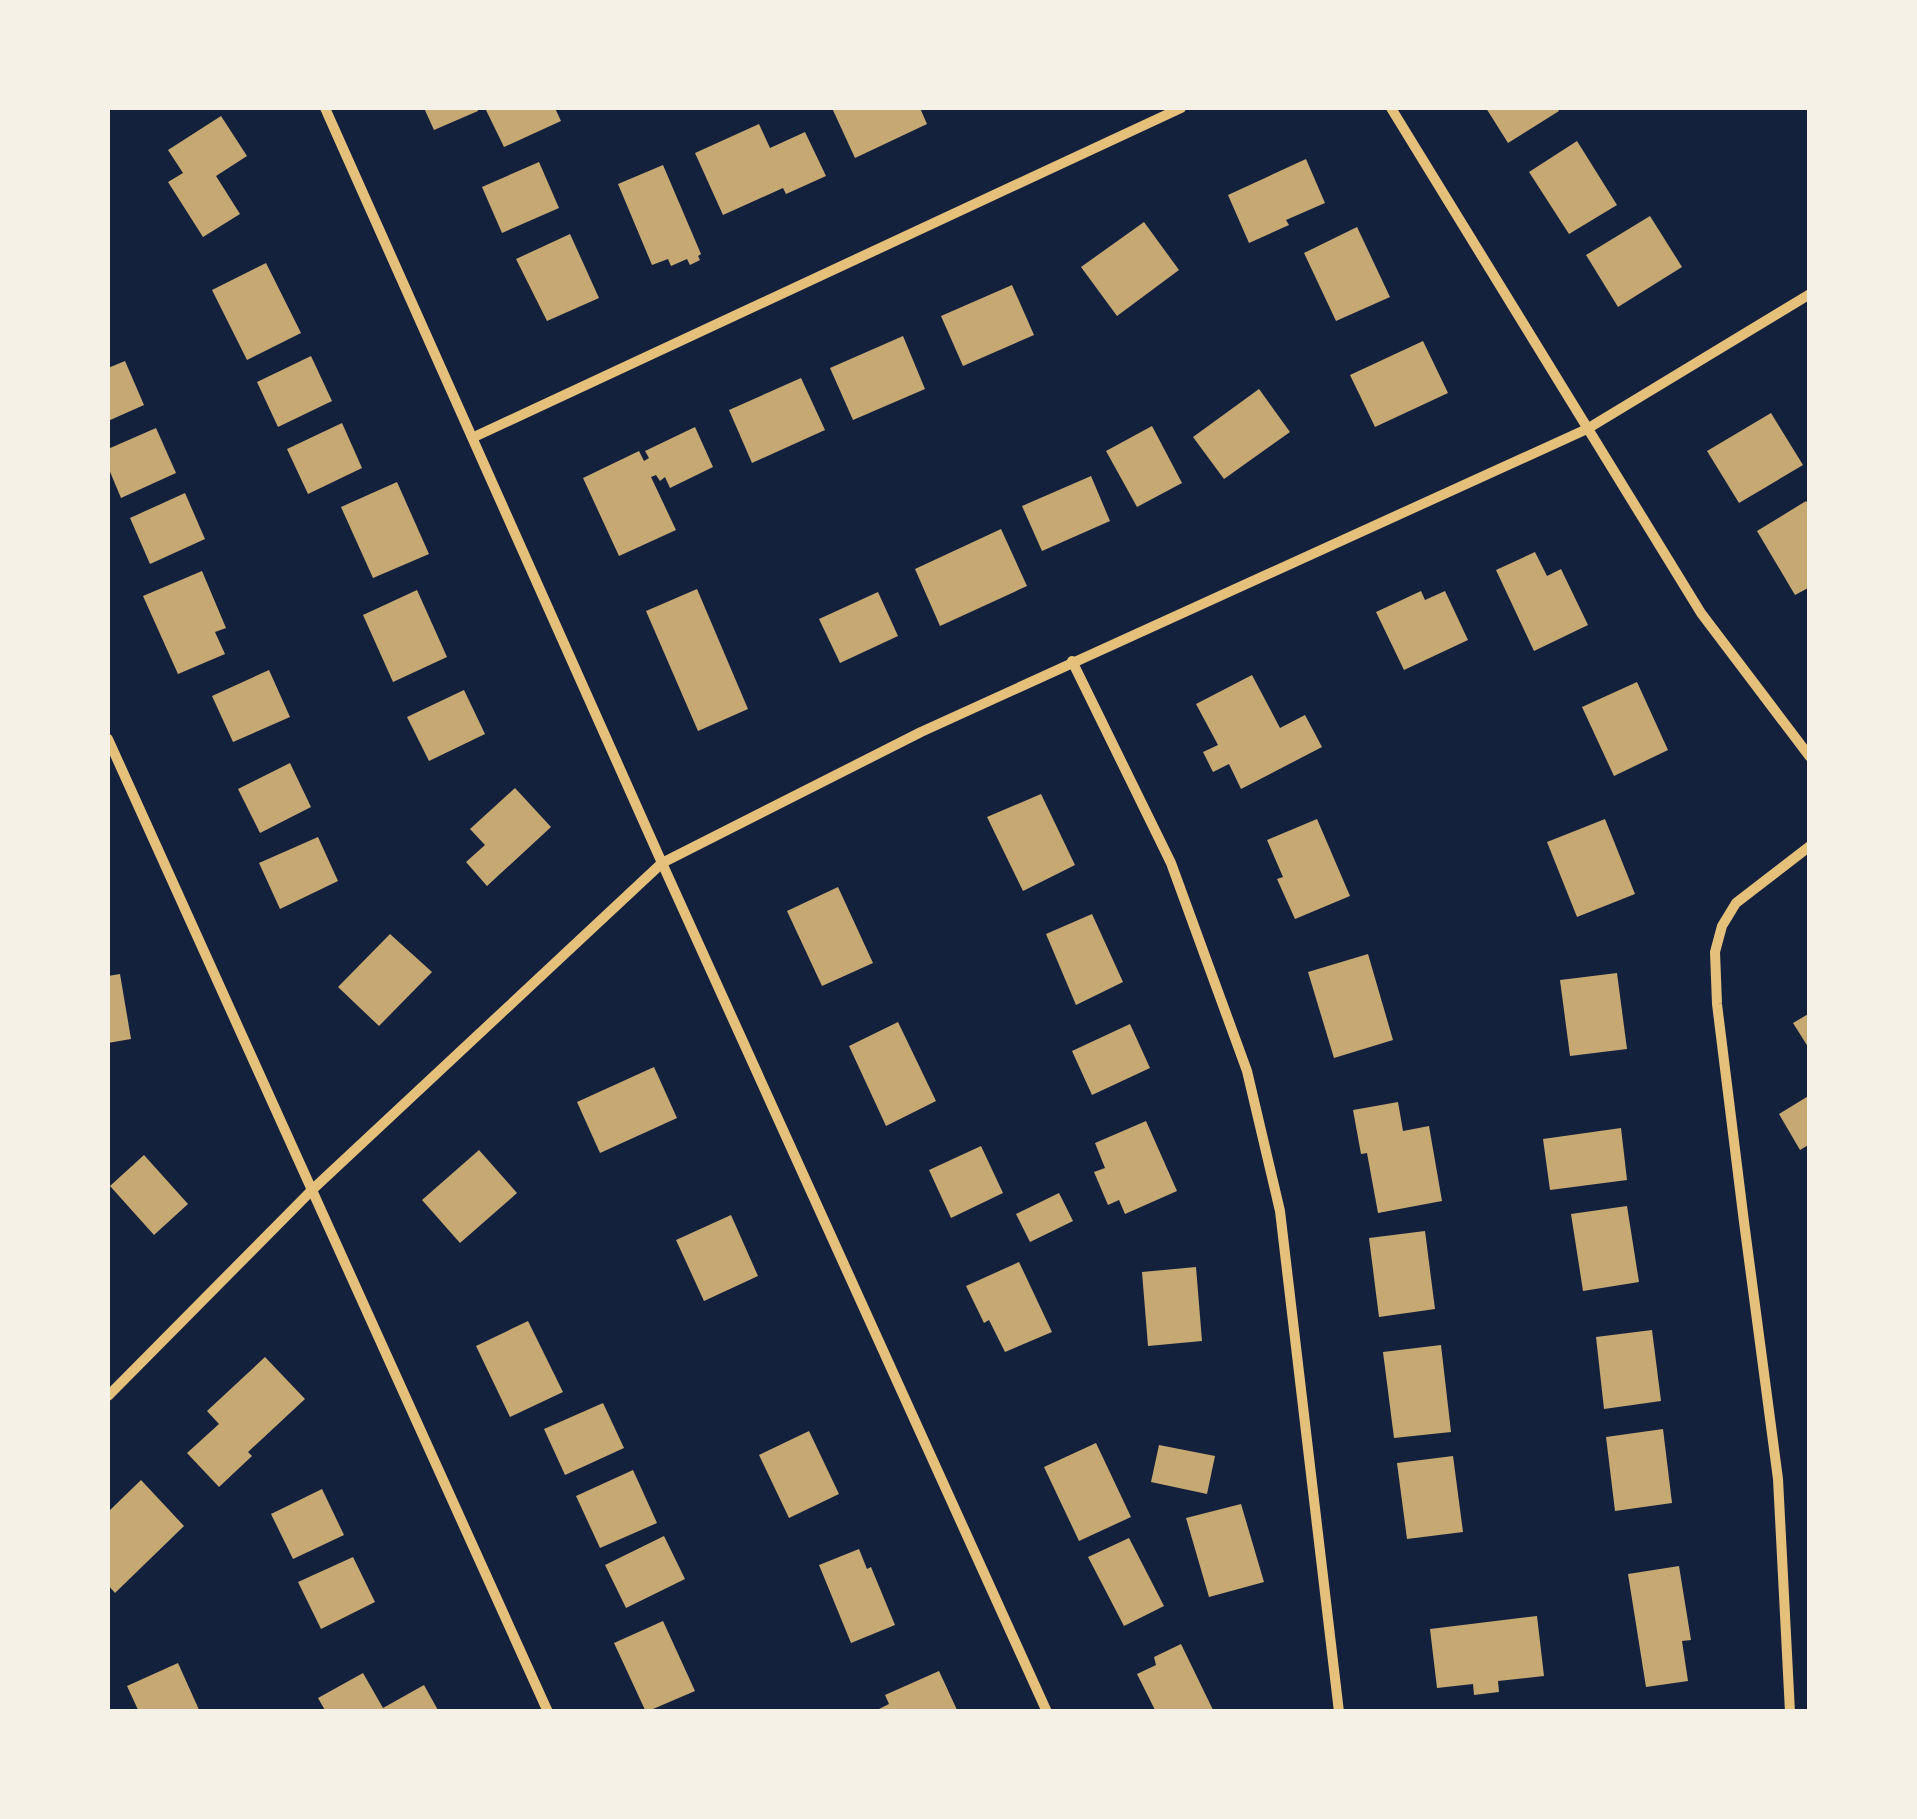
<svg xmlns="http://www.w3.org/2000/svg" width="1917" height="1819" viewBox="0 0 1917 1819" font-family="'Playfair Display',serif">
	<rect width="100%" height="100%" fill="#14213d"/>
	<g fill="#c6a872">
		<polygon points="424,108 477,108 478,111 434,130"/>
		<polygon points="485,108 555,108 561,121 504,147"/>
		<polygon points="832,108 920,108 927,124 855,158"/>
		<polygon points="1486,108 1557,108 1559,111 1508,143"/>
		<polygon points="221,116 247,156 216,176 240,214 203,237 168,182 183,173 168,150"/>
		<polygon points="759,124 770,148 805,132 826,176 786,194 783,188 723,215 695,153"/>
		<polygon points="1577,141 1617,205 1569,234 1529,172"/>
		<polygon points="1306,159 1325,203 1286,220 1289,225 1249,243 1228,195"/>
		<polygon points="539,162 559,208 502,233 482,187"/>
		<polygon points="663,165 701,254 698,256 700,260 690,265 687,259 671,266 668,259 652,265 618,184"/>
		<polygon points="1650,216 1682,267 1618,307 1586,255"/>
		<polygon points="1144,222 1179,270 1117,316 1081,267"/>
		<polygon points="1357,227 1390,297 1336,321 1304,253"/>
		<polygon points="570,234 599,298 547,321 516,259"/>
		<polygon points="266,263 301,333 247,360 212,290"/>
		<polygon points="1012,285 1034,335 963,366 941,316"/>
		<polygon points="903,336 925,389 853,420 830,368"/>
		<polygon points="1423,341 1448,393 1375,427 1350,375"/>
		<polygon points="311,356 332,401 278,427 257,382"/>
		<polygon points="125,361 144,405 108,421 108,368"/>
		<polygon points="801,378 825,430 752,463 729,410"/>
		<polygon points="1259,389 1290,432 1224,479 1193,437"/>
		<polygon points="1771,413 1803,465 1739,503 1707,451"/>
		<polygon points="342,423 362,468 308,494 287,449"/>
		<polygon points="1152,426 1182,483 1137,507 1106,451"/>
		<polygon points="695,427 713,467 670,488 665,477 660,481 656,475 651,477 676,530 619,556 583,478 639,451 644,461 649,458 645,451"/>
		<polygon points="156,428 176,473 121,498 108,467 108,449"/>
		<polygon points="1091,476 1110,521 1042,551 1022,506"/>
		<polygon points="397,482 429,554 373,578 341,507"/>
		<polygon points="185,493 205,539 150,564 130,518"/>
		<polygon points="1806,501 1810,507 1810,587 1795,595 1757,531"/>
		<polygon points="1001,529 1027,586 940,626 915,569"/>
		<polygon points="1535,552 1547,576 1561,569 1588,625 1534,651 1496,570"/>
		<polygon points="202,571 226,628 215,632 225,654 178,674 143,596"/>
		<polygon points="697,589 748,709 698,731 646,611"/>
		<polygon points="417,590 447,657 393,682 363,615"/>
		<polygon points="1421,591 1425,600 1445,591 1468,640 1404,670 1376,612"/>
		<polygon points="878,592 898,636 840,663 819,619"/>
		<polygon points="269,670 290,717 233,742 212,696"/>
		<polygon points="1252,675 1280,728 1305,715 1322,747 1241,789 1229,764 1213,772 1203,752 1218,745 1196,704"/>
		<polygon points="1637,682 1668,750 1614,776 1582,707"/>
		<polygon points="464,690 485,734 429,761 407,717"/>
		<polygon points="290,763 311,807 260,833 238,789"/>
		<polygon points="515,788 551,827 487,886 466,862 485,845 470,829"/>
		<polygon points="1041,794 1075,865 1023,891 987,817"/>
		<polygon points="1317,819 1350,896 1295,919 1277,879 1283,877 1267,840"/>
		<polygon points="1605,819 1635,894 1577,917 1547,842"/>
		<polygon points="318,837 338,881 280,909 259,863"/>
		<polygon points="838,887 873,963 822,986 787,911"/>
		<polygon points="1092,914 1123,982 1076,1005 1046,934"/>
		<polygon points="390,934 432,972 379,1026 338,987"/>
		<polygon points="1368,954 1393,1040 1334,1058 1308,972"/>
		<polygon points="1617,973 1627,1049 1570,1056 1560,980"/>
		<polygon points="120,974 131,1039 108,1043 108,976"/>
		<polygon points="1810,1013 1810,1050 1793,1023"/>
		<polygon points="898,1022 936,1101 886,1126 849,1046"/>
		<polygon points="1130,1024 1150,1068 1092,1095 1072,1051"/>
		<polygon points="654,1067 677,1118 600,1153 577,1102"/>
		<polygon points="1810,1095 1810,1144 1800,1150 1779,1114"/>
		<polygon points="1398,1102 1403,1131 1429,1126 1442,1201 1378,1213 1367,1153 1361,1154 1353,1110"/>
		<polygon points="1146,1121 1177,1191 1125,1214 1119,1200 1108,1205 1094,1172 1105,1168 1095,1143"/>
		<polygon points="1621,1128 1627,1180 1550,1190 1543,1139"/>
		<polygon points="981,1146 1003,1193 951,1218 929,1170"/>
		<polygon points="479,1150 517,1193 460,1243 422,1200"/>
		<polygon points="144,1155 188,1204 154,1235 110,1186"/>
		<polygon points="1059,1193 1073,1221 1030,1242 1016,1214"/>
		<polygon points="1627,1206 1639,1282 1583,1291 1571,1214"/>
		<polygon points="731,1215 758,1276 704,1301 676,1240"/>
		<polygon points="1425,1231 1435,1309 1379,1317 1369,1238"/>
		<polygon points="1019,1262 1052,1332 1005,1352 989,1320 984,1323 966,1286"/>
		<polygon points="1196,1267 1202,1341 1148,1346 1142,1272"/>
		<polygon points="528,1321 563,1392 510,1417 476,1346"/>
		<polygon points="1652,1330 1661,1401 1604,1409 1596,1337"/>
		<polygon points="1441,1345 1451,1432 1394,1438 1383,1352"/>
		<polygon points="265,1357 305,1399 248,1452 252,1456 219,1487 187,1453 219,1424 207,1411"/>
		<polygon points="603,1403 624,1448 565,1475 544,1429"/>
		<polygon points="1663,1429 1672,1503 1615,1511 1606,1437"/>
		<polygon points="809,1431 839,1494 789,1518 759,1455"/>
		<polygon points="1096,1443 1131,1517 1079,1541 1044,1467"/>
		<polygon points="1159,1445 1215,1456 1207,1494 1151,1482"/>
		<polygon points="1453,1456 1463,1532 1407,1539 1397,1463"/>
		<polygon points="633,1470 657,1523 600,1548 576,1496"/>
		<polygon points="141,1480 184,1526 115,1593 108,1585 108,1512"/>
		<polygon points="322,1489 344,1535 293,1559 271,1514"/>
		<polygon points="1241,1504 1264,1582 1209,1597 1186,1518"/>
		<polygon points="664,1536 685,1579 626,1608 605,1565"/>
		<polygon points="1129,1538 1164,1606 1124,1626 1088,1557"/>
		<polygon points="859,1549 867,1569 871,1567 895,1625 851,1643 819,1565"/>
		<polygon points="353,1557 375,1602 321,1629 298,1582"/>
		<polygon points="1679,1566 1691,1640 1682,1641 1688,1681 1646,1687 1628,1574"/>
		<polygon points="1537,1616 1544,1676 1498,1681 1499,1692 1474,1695 1473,1684 1437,1688 1430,1629"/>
		<polygon points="663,1621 695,1691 646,1712 614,1643"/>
		<polygon points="1181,1644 1214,1712 1156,1712 1137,1674 1156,1665 1154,1657"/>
		<polygon points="178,1663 200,1712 139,1712 127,1686"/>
		<polygon points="939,1671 958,1712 873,1712 889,1704 885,1695"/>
		<polygon points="363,1673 383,1708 424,1685 439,1712 326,1712 318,1698"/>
	</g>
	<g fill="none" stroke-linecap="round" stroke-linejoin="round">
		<g stroke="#e5c07b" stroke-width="10">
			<polyline points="325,108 662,863 1047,1712"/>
			<polyline points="1391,108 1701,613 1810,757"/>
			<polyline points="474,437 1181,108"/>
			<polyline points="1072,661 1171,863 1247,1071 1280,1211 1339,1712"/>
			<polyline points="108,739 548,1712"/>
			<polyline points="108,1396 313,1189 662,863 921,732 1587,429 1810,294"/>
			<polyline points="1790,1712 1778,1479 1744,1222 1717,1004 1715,952 1722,926 1736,903 1810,846"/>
		</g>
	</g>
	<rect width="1917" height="1819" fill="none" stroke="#f6f1e7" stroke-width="220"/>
</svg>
